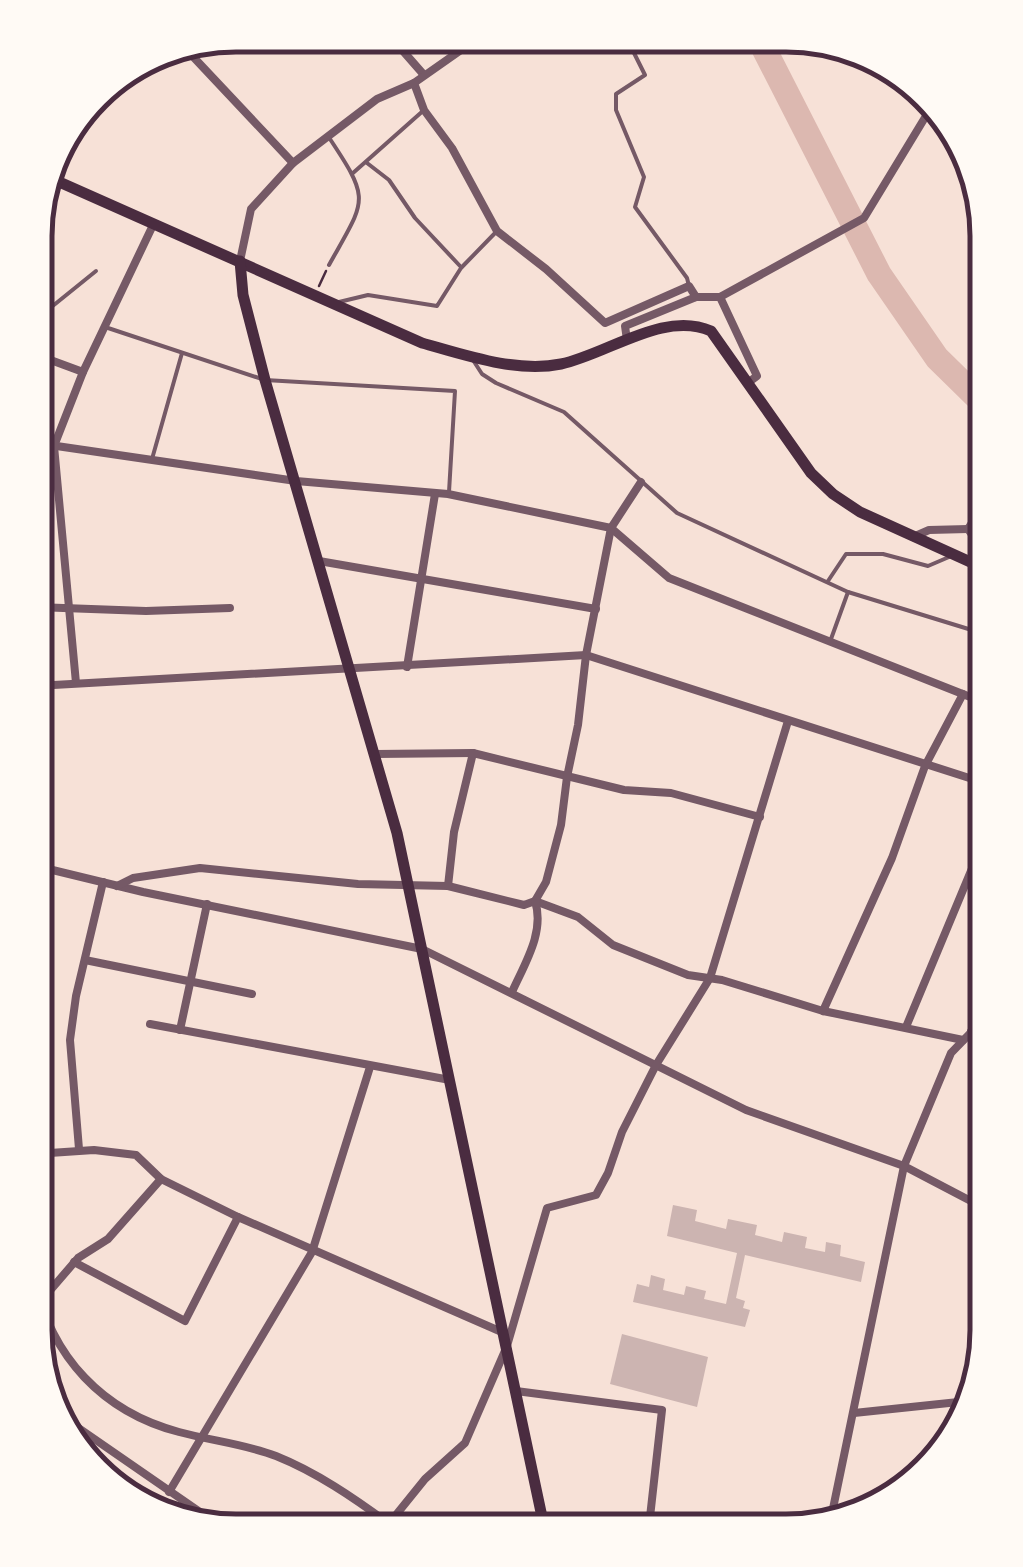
<svg xmlns="http://www.w3.org/2000/svg" width="1023" height="1567" viewBox="0 0 1023 1567" font-family="'Nunito Sans',sans-serif">
	<rect width="100%" height="100%" fill="#f7e1d7"/>
	<g fill="none" stroke-linecap="round" stroke-linejoin="round">
		<polyline stroke="#dcb8b0" stroke-width="25" points="759,39 879,274 937,358 988,408"/>
	</g>
	<g fill="#ccb4b1">
		<polygon points="673,1205 697,1210 695,1221 726,1229 728,1219 757,1225 755,1235 782,1242 784,1232 807,1237 805,1248 825,1252 826,1242 841,1245 840,1256 865,1262 861,1282 745,1255 736,1298 745,1301 743,1308 750,1310 745,1327 633,1302 637,1284 649,1287 651,1275 665,1279 663,1290 684,1295 686,1286 706,1291 704,1299 726,1304 737,1253 667,1236"/>
		<polygon points="622,1334 708,1357 697,1407 610,1384"/>
	</g>
	<g fill="none" stroke-linecap="round" stroke-linejoin="round">
		<polyline stroke="#4a2c40" stroke-width="2.5" points="319,286 326,271"/>
		<g stroke="#755966" stroke-width="4">
			<polyline points="628,41 645,75 616,94 616,110 644,177 635,207 687,278 689,286"/>
			<path d="M328,136C372,202 366,198 329,265"/>
			<polyline points="367,163 389,180 415,218 460,266"/>
			<polyline points="353,173 424,110"/>
			<polyline points="339,302 368,295 437,306 461,268 497,231"/>
			<polyline points="44,313 96,271"/>
			<polyline points="105,327 265,380 455,391 449,492"/>
			<polyline points="37,335 44,313 37,306"/>
			<polyline points="473,360 482,374 496,383 564,412 677,513 848,592 988,635"/>
			<polyline points="152,459 182,353"/>
			<polyline points="828,581 846,554 883,554 928,566 949,557"/>
			<polyline points="831,639 848,592"/>
		</g>
		<g stroke="#755966" stroke-width="8">
			<polyline points="396,43 424,75"/>
			<polyline points="183,46 293,163"/>
			<polyline points="414,83 424,110 452,148 497,231 546,269 605,323 689,286 696,297"/>
			<polyline points="240,261 251,209 293,163 377,99 414,83 471,43"/>
			<polyline points="720,297 757,376 749,382"/>
			<polyline points="627,340 625,326 696,297 720,297 864,218 932,106"/>
			<polyline points="37,355 83,372"/>
			<polyline points="36,443 296,481 448,494 611,528 669,578 988,704"/>
			<polyline points="968,529 988,498"/>
			<polyline points="968,529 988,558"/>
			<polyline points="913,537 929,530 968,529"/>
			<polyline points="319,561 596,609"/>
			<polyline points="36,607 146,611 230,608"/>
			<polyline points="407,667 435,494"/>
			<polyline points="76,683 54,446 83,372 154,223"/>
			<polyline points="36,686 586,655 988,784"/>
			<polyline points="376,754 473,753"/>
			<polyline points="36,866 143,892 422,949 746,1110 904,1166 988,1210"/>
			<polyline points="117,886 133,878 200,868 358,884 448,886 524,905 535,901 578,917 613,945 688,975 722,980 823,1011 963,1040"/>
			<polyline points="448,886 454,832 473,753 624,790 671,793 760,817"/>
			<polyline points="85,960 252,994"/>
			<path d="M512,992C525,963 545,932 535,901L546,882L561,825L567,777L578,725L586,655L611,528L641,482"/>
			<polyline points="823,1011 892,858 925,766 963,694"/>
			<polyline points="150,1024 450,1080"/>
			<polyline points="906,1027 988,830"/>
			<polyline points="180,1030 207,904"/>
			<polyline points="971,1031 988,1037"/>
			<polyline points="79,1149 70,1040 76,996 103,882"/>
			<polyline points="35,1154 94,1150 136,1155 161,1179 238,1217 504,1333"/>
			<polyline points="976,1204 988,1178"/>
			<polyline points="74,1262 185,1321 238,1217"/>
			<path d="M35,1280C51,1357 103,1412 179,1432C212,1441 245,1444 276,1456C316,1472 354,1498 388,1523"/>
			<polyline points="35,1308 78,1258 108,1239 161,1179"/>
			<polyline points="516,1391 662,1410 649,1526"/>
			<polyline points="51,1409 226,1530"/>
			<polyline points="854,1413 968,1401"/>
			<polyline points="169,1492 312,1252 370,1067"/>
			<polyline points="830,1523 904,1166 951,1053 988,1015"/>
			<polyline points="383,1531 425,1479 465,1443 507,1346 547,1208 596,1195 608,1173 622,1132 656,1065 710,978 788,721"/>
		</g>
		<polyline stroke="#755966" stroke-width="10" points="538,1531 850,1519"/>
		<g stroke="#4a2c40" stroke-width="11">
			<path d="M48,177L422,343C465,355 516,373 561,364C608,354 664,310 711,331L811,473L833,494L860,512L988,570"/>
			<polyline points="240,261 243,295 265,380 397,833 545,1531"/>
		</g>
	</g>
	<path d="M0 0H1023V1567H0ZM236 52H786A184 184 0 0 1 970 236V1330A184 184 0 0 1 786 1514H236A184 184 0 0 1 52 1330V236A184 184 0 0 1 236 52Z" fill="#fffaf5" fill-rule="evenodd"/>
	<path fill="none" stroke="#4a2c40" stroke-width="5" d="M236 52H786A184 184 0 0 1 970 236V1330A184 184 0 0 1 786 1514H236A184 184 0 0 1 52 1330V236A184 184 0 0 1 236 52Z"/>
</svg>
